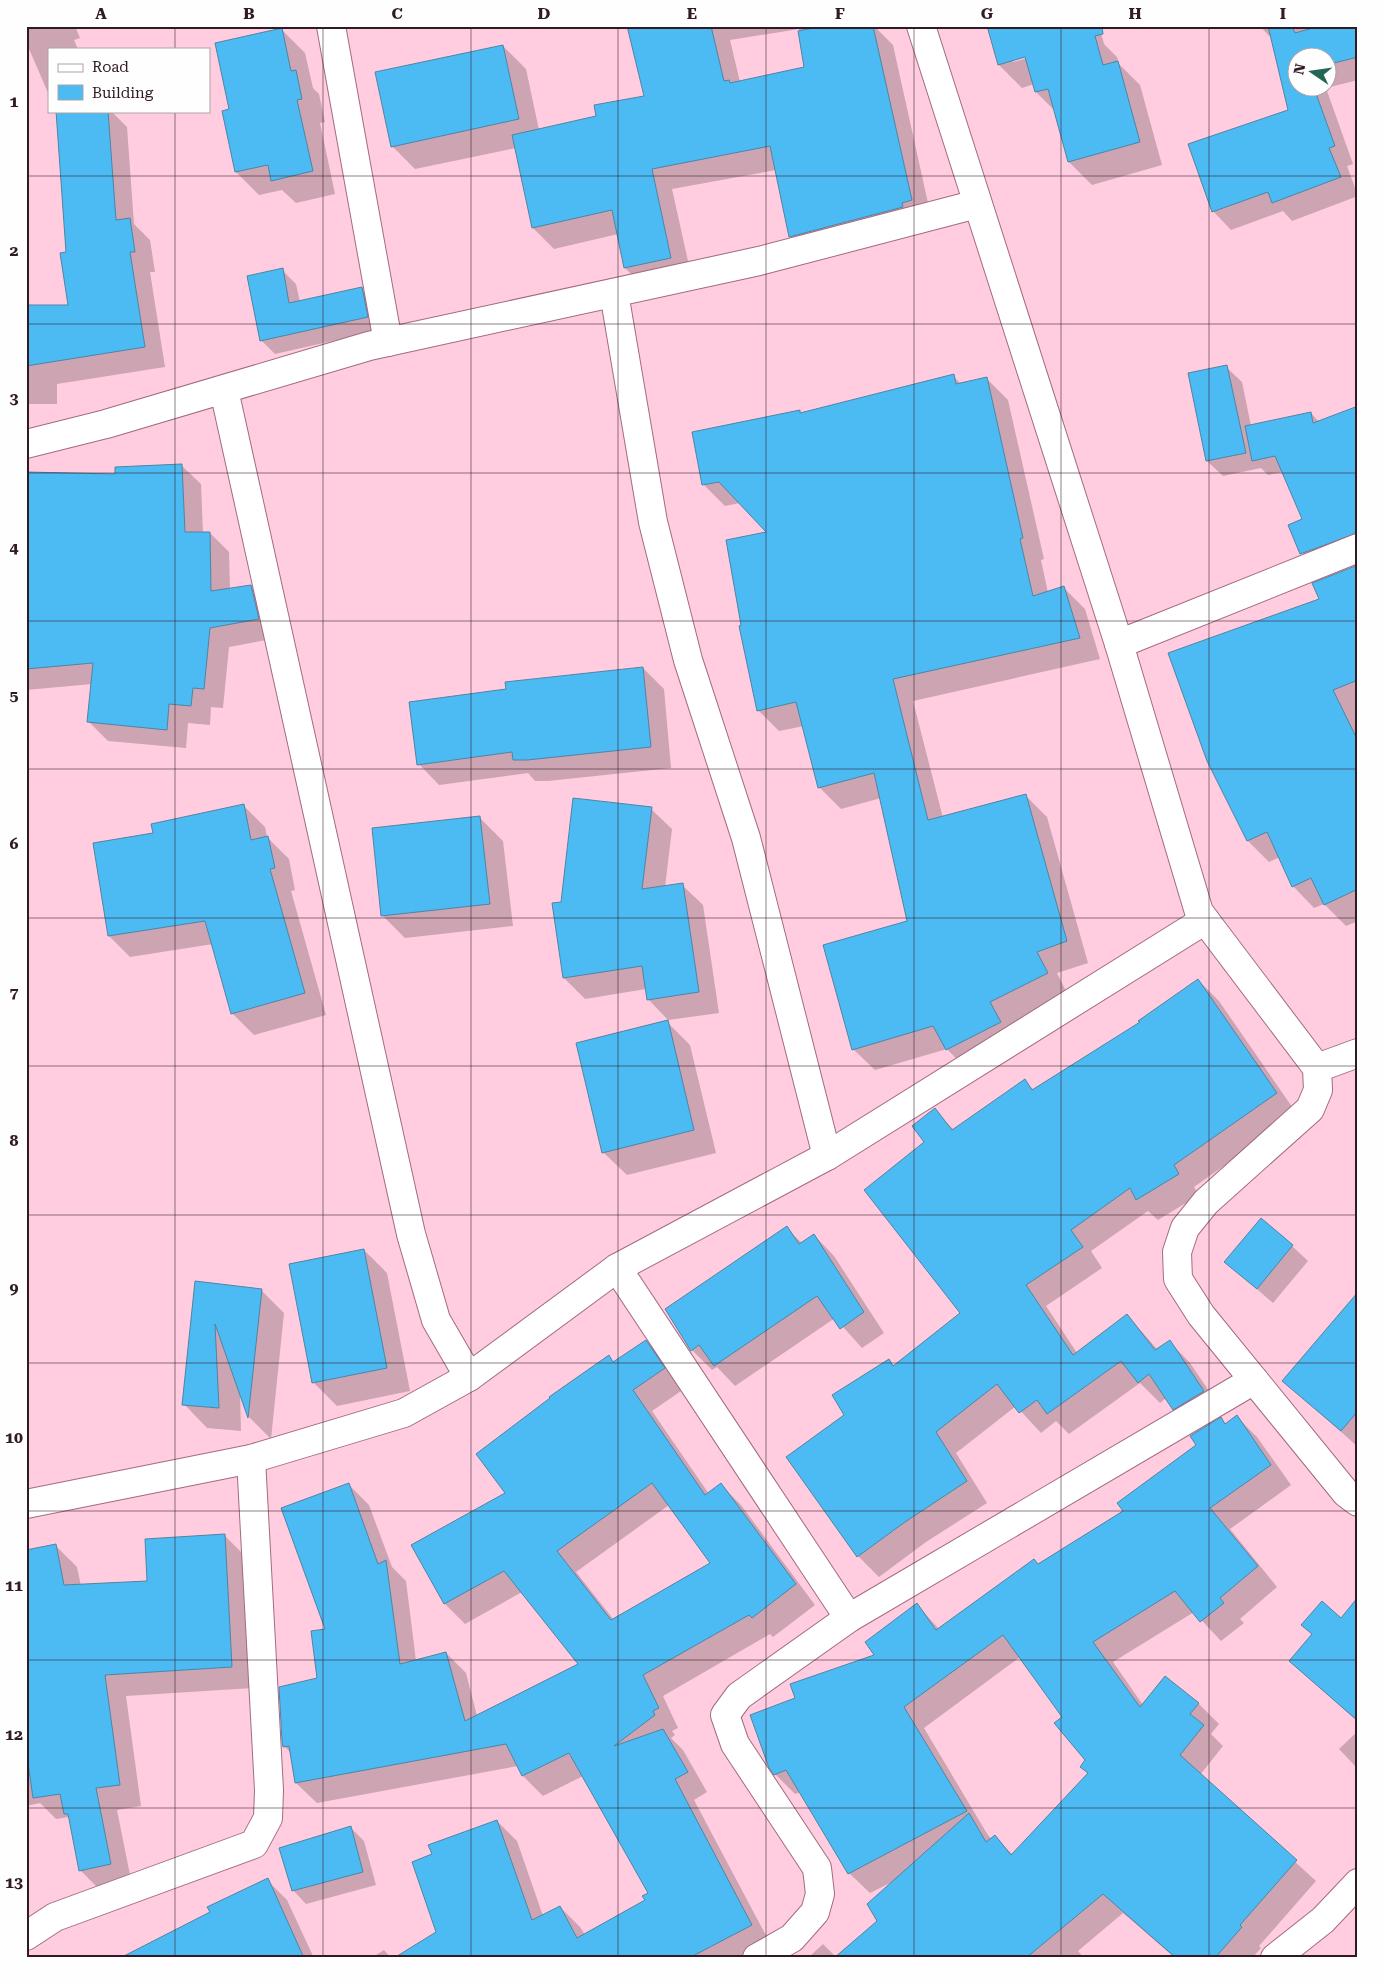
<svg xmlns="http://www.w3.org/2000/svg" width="1384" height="1984" viewBox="0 0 1384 1984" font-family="'Roboto Serif',serif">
	<rect width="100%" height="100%" fill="#ffcddf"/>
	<g fill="#0003" fill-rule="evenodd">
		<polygon points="26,26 75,26 80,38 74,40 78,49 49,49 49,95 26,42"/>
		<path d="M629,26H878V30L893,45L932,221L811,257L790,236L776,170L672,189L692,279L646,289L625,268L618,234L554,249L533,228L516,148L415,169L392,146L503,46L526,69L539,130L598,117L645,97ZM799,29L805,68L740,82L730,40Z"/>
		<path d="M988,26H1099L1104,44L1117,57L1119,64L1140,85L1162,165L1092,185L1069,162L1055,111L1036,92L1034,84L1022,88L999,65ZM1031,54V57L1013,62V60Z"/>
		<path d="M1260,26H1358V80L1326,88L1353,164L1347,166L1358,196L1292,221L1283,211L1231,230L1213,211L1289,110L1272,35L1269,36ZM1296,58H1326V88H1296Z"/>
		<polygon points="282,30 305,53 313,88 319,94 325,122 320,123 335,194 296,203 282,190 259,195 236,172 230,110"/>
		<polygon points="58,111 111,111 127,127 134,224 150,240 155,272 150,272 165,367 57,384 57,404 26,404 26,306 69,307"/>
		<polygon points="282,270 296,284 300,302 362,289 376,303 381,330 275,354 261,340"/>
		<polygon points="1226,367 1242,382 1251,426 1311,413 1319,422 1358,408 1358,547 1315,565 1300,550 1304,519 1283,472 1268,475 1261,468 1223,476 1207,461 1190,374"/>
		<polygon points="953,376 961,384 986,378 1008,400 1044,559 1041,560 1048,593 1064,588 1085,609 1100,659 913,701 943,818 1026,796 1047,817 1088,963 1057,973 1068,995 1011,1024 1021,1043 968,1071 947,1049 875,1070 853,1049 909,922 881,798 841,809 819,787 804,726 779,731 758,710 743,626 768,533 740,503 725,506 703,484 799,412 801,414"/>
		<polygon points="181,465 201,484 203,533 210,533 229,552 230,589 251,586 270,605 277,638 229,647 223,708 211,707 210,725 188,723 186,748 108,741 89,722 92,684 26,690 26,474 117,475"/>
		<polygon points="1358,586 1358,921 1346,926 1324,904 1314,908 1293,886 1280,857 1269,862 1248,841"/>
		<polygon points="643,668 664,689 671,768 548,781 535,781 528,773 439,785 419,764 507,690"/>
		<polygon points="243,805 265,827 267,837 289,859 295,890 291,891 326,1015 254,1035 232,1013 213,944 130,957 109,936"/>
		<polygon points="651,809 672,829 665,887 682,885 703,905 719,1013 668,1020 648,999 646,989 585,999 564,978 553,904 562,903"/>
		<polygon points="480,818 503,841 513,926 405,938 382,915"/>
		<polygon points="1198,980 1219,1001 1297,1114 1194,1187 1199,1195 1158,1220 1148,1211 1091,1251 1102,1268 1046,1306 1077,1353 1127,1315 1158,1350 1170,1342 1190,1363 1224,1413 1194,1430 1174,1409 1166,1398 1160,1403 1140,1383 1069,1434 1056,1421 1041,1433 1016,1406 956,1453 987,1503 926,1542 879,1577 858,1556 788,1458 846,1416 889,1360 895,1367 962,1313 926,1142 934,1110 954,1130 1024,1081 1034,1090 1141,1023"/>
		<polygon points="667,1022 690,1045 716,1153 627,1175 603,1152"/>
		<polygon points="786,1228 802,1243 814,1235 834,1256 884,1333 862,1348 835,1318 735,1386 717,1367 712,1370 692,1350"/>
		<polygon points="1292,1246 1308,1261 1273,1303 1226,1262"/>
		<polygon points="364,1250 387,1273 410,1391 337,1406 314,1383"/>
		<polygon points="196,1282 261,1290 284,1313 271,1439 249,1417 240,1391 241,1431 207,1428 184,1404"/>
		<polygon points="1358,1296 1358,1447 1284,1381"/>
		<path d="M646,1341L666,1361L684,1389L652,1411L709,1494L721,1485L741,1505L815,1605L773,1637L770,1634L663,1696L678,1728L672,1731L675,1735L671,1738L683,1750L707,1792L694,1800L771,1945L748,1958H396L438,1932L433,1855L497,1821L517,1841L543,1916L560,1907L580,1927L585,1935L646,1901L650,1894L583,1776L543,1796L523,1776L518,1766L317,1803L296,1783L292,1754L284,1746L318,1679L349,1485L369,1505L392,1567L406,1581L416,1661L446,1653L466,1673L477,1716L580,1665L522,1592L465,1624L445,1604L413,1546L507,1493L608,1357L614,1363ZM669,1505L712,1563L614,1620L576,1572Z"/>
		<path d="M1237,1417L1257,1437L1291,1485L1230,1529L1277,1587L1240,1619L1244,1623L1221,1641L1194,1612L1113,1662L1143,1705L1165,1678L1199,1704L1219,1724L1211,1734L1223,1746L1200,1775L1316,1881L1259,1946L1261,1948L1252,1958H1175L1123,1913L1078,1951L1084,1958H808L823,1944L836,1957L878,1921L894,1881L870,1893L849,1873L801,1792L795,1794L775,1774L796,1699L876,1655L917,1605L939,1629L1125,1512L1198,1445L1221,1419L1226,1424ZM1020,1657L1064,1717L1087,1760L1089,1774L1013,1855L995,1837L991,1839L986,1832L924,1728Z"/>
		<polygon points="225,1536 246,1557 253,1688 126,1696 141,1806 117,1810 132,1885 102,1892 80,1870 70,1819 68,1817 56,1819 40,1803 26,1806 26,1551 55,1545 77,1567 81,1586 148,1582"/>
		<polygon points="1358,1599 1358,1722 1290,1661 1341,1620"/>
		<polygon points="1358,1731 1358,1769 1339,1749"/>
		<polygon points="351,1828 364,1841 376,1885 306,1904 293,1890"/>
		<polygon points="267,1880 287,1900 314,1958 153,1958 212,1913"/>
		<polygon points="384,1950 391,1958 371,1958"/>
	</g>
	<g fill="#4cbaf3" stroke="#4e85a4" fill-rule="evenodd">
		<polygon points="627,26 711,26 724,81 729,80 730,83 804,67 798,31 823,26 873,26 912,200 902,203 903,207 789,237 770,146 652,169 671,258 624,268 612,210 532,228 512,135 596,116 594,105 644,96"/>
		<polygon points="987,26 1102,26 1103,34 1095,36 1103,65 1118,61 1140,142 1068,162 1048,89 1035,92 1025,57 998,65"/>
		<polygon points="1268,26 1292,26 1295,33 1320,26 1358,26 1358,57 1326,65 1326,58 1296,58 1296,88 1314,88 1335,146 1329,148 1341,177 1272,203 1268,192 1212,212 1188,144 1288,110"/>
		<polygon points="282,28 291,71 296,70 302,99 297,100 313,171 271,181 268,165 235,172 222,111 229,109 215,43"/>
		<polygon points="503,45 519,119 391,147 375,72"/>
		<polygon points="56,111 108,111 116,220 130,218 135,252 130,252 145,347 26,366 26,305 68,305 60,253 66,252"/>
		<polygon points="283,268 289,303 362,287 368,317 260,341 247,276"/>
		<polygon points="1227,365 1246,453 1206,461 1188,373"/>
		<polygon points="954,374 956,384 987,377 1023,538 1020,539 1033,596 1064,586 1080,638 893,679 928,820 1026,794 1067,941 1037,952 1048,973 990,1002 1001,1022 946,1050 933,1026 852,1050 823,945 907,921 874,773 818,788 796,702 757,711 739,626 741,625 726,540 766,532 719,482 702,485 692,432 800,410 800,413"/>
		<polygon points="1358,406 1358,533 1300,554 1288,525 1302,519 1275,456 1252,461 1245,426 1311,412 1313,423"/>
		<polygon points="182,464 185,532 210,532 211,591 251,585 259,619 210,628 204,689 193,688 191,706 169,704 167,730 87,722 93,663 26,669 26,472 115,474 115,467"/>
		<polygon points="1358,565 1358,680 1333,690 1358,741 1358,889 1324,905 1311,878 1292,887 1267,832 1247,841 1207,761 1168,653 1319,599 1312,583"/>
		<polygon points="643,667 651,747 527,760 513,760 512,752 417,765 409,702 506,689 505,682"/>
		<polygon points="573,798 652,807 642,889 683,883 699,992 647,1000 642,966 563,978 552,903 561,902"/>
		<polygon points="244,804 251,840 268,836 275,868 270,869 305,993 231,1014 205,921 108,936 93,843 153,833 151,824"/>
		<polygon points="480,816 490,904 381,916 372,828"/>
		<polygon points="1198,979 1277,1093 1174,1165 1179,1174 1136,1200 1130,1188 1071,1230 1083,1247 1026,1285 1073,1355 1127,1314 1155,1350 1170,1340 1204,1391 1173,1410 1149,1374 1138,1383 1121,1361 1047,1414 1037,1400 1019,1413 997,1384 936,1432 967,1481 905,1522 857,1557 786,1457 844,1415 832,1395 889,1359 893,1366 960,1313 864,1190 924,1142 912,1126 935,1108 952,1130 1025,1079 1032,1090 1140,1022 1138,1021"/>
		<polygon points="668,1020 694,1130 602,1153 576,1043"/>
		<polygon points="1261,1218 1293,1245 1257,1289 1224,1262"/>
		<polygon points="787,1226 799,1244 814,1234 864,1312 840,1329 817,1296 714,1366 699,1345 691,1351 665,1309"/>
		<polygon points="364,1249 387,1368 312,1383 289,1264"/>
		<polygon points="195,1281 262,1289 248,1418 215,1324 219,1408 182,1405"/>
		<polygon points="1358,1292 1358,1411 1341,1431 1282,1381"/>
		<path d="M646,1340L665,1368L633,1390L705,1495L721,1483L796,1584L752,1618L749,1615L643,1675L659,1708L653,1711L655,1715L614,1746L663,1729L688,1772L675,1779L752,1925L689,1958H394L436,1932L412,1862L432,1854L428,1845L497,1820L532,1920L560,1906L577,1938L645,1900L642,1896L648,1893L569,1753L522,1776L506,1744L295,1783L289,1746L283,1747L282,1741L279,1687L317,1678L311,1631L325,1629L281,1508L349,1483L378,1564L386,1560L400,1664L446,1652L465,1721L578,1664L504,1571L444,1604L411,1545L505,1493L476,1454L550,1398L549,1397L609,1355L613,1362ZM652,1483L710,1563L611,1620L557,1551Z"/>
		<polygon points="1237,1415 1271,1465 1210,1508 1258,1566 1220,1598 1224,1603 1200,1622 1175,1591 1093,1642 1140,1707 1165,1676 1199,1703 1190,1714 1204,1725 1180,1755 1297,1860 1240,1925 1242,1927 1215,1958 1176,1958 1103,1894 1026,1958 834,1958 877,1921 867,1904 969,1813 986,1842 995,1835 1011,1855 1088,1773 1080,1767 1085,1760 1054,1723 1062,1717 1003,1635 904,1707 967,1811 848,1874 786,1770 774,1775 769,1768 750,1715 795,1698 790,1684 874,1655 865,1642 917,1603 936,1630 1034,1559 1038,1564 1123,1511 1117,1503 1196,1445 1190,1436 1221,1417 1225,1424"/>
		<polygon points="225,1534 232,1667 105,1675 120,1785 96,1788 111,1864 79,1871 68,1814 64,1814 60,1794 33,1798 26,1749 26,1550 56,1544 64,1585 147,1581 145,1539"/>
		<polygon points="1358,1597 1358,1721 1289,1661 1312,1634 1301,1625 1322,1601 1341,1618"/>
		<polygon points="351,1826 363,1872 292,1891 279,1848"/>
		<polygon points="268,1878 304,1958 120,1958 210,1912 207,1907"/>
	</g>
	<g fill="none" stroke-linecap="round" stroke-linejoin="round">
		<defs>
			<g id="minor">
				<polyline points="331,26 388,342"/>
				<polyline points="921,26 1119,644 1199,912 1317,1068 1318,1090 1310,1109 1206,1202 1185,1228 1177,1252 1178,1279 1201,1315 1346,1493 1358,1502"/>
				<polyline points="614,293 653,522 688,660 746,838 827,1156"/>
				<polyline points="224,390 411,1234 436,1320 469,1377"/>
				<polyline points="26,444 106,424 369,346 759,261 977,204"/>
				<polyline points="1119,644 1358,548"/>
				<polyline points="1317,1068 1358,1053"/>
				<polyline points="617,1268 849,1618"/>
				<polyline points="26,1504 251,1459 404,1413 469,1377 617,1268 827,1156 1205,920"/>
				<polyline points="26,1936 55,1917 254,1844 268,1818 269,1790 251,1459"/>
				<polyline points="757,1958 792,1938 815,1912 820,1894 817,1868 735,1744 725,1715 739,1696 849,1618 1254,1380"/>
				<polyline points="1275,1958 1323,1920 1358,1883"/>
			</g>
		</defs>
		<use href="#minor" stroke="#a26b80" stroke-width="30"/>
		<use href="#minor" stroke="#fff" stroke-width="28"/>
	</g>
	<path fill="none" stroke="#301a23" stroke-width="1" stroke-opacity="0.55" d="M175,26V49M323,26V1958M471,26V1958M618,26V1958M766,26V1958M914,26V1958M1061,26V1958M1209,26V1958M175,111V1958M26,176H1358M26,324H1358M26,473H1358M26,621H1358M26,769H1358M26,918H1358M26,1066H1358M26,1215H1358M26,1363H1358M26,1511H1358M26,1660H1358M26,1808H1358"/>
	<rect width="1384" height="1984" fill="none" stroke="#fefefe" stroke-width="55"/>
	<rect x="48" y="48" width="162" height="65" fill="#fefefe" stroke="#aca3a6"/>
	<rect x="58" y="64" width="25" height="8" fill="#ffffff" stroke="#aca3a6"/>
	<text x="92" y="72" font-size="15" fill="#301a23">Road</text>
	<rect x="58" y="85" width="25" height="15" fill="#4cbaf3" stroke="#aca3a6"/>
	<text x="92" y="98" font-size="15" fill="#301a23">Building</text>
	<g transform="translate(1312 72) rotate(283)"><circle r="24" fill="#fefefe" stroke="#aca3a6"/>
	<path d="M0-4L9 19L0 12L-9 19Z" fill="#236656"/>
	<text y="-8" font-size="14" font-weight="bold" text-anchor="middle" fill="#301a23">N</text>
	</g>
	<rect x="28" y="28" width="1328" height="1928" fill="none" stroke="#301a23" stroke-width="2"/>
	<g font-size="16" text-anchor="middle" font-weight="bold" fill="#301a23">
		<text x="101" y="19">A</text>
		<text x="249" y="19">B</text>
		<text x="397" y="19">C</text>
		<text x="544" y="19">D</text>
		<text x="692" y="19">E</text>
		<text x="840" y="19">F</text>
		<text x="987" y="19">G</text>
		<text x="1135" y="19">H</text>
		<text x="1283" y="19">I</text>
		<text x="14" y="107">1</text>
		<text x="14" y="256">2</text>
		<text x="14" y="404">3</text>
		<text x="14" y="553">4</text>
		<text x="14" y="701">5</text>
		<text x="14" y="849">6</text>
		<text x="14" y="998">7</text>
		<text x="14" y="1146">8</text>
		<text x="14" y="1294">9</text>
		<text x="14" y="1443">10</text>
		<text x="14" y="1591">11</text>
		<text x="14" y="1740">12</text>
		<text x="14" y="1888">13</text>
	</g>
</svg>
